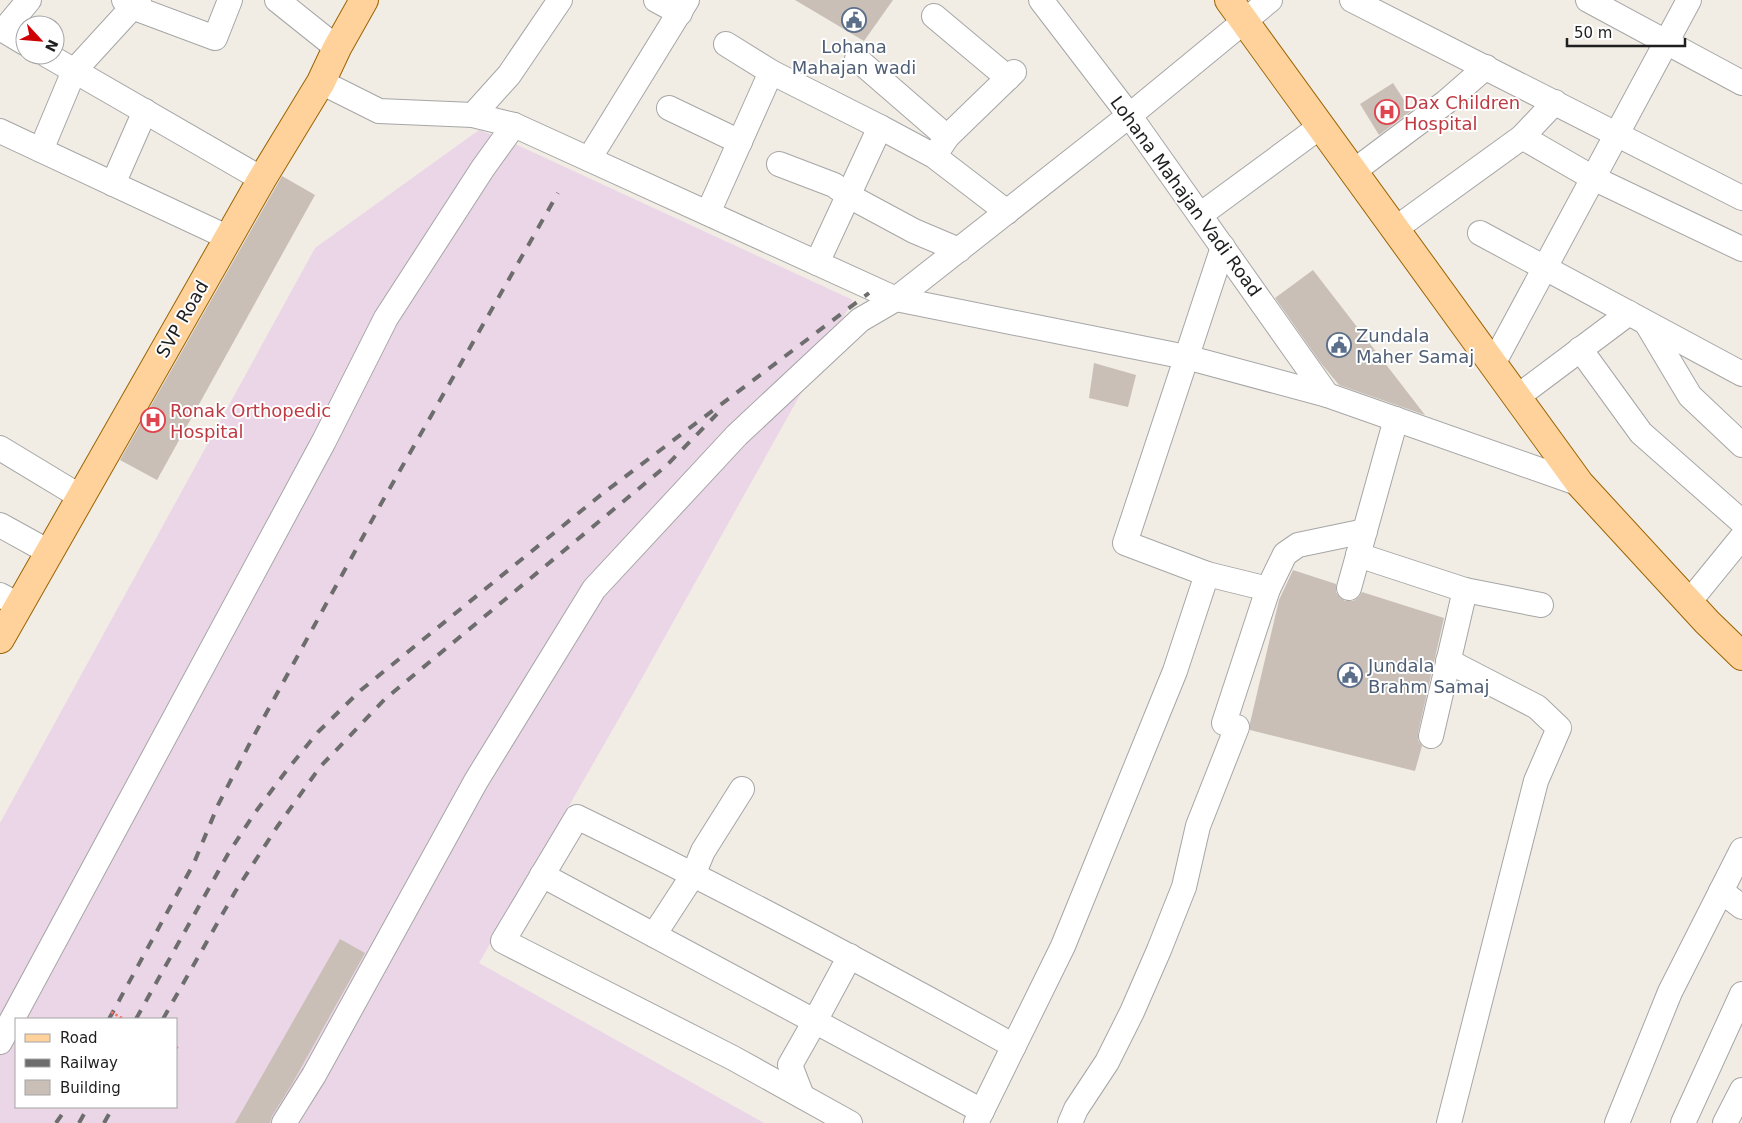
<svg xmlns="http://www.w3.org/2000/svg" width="1742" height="1123" viewBox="0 0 1742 1123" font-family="'DejaVu Sans',sans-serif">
	<rect width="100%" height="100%" fill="#f1ede5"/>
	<path fill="#ebd6e7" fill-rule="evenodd" d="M479,130L515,144L853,300L633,694L479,963L764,1123H0V823L315,248ZM16,1019H176V1107H16Z"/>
	<g fill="#c9bfb7">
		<polygon points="795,0 893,0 864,41"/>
		<polygon points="1393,83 1411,111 1379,135 1360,104"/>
		<polygon points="282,176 315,195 157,480 120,460"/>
		<polygon points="1313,270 1425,415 1339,385 1320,362 1275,298"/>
		<polygon points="1094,363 1136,375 1128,407 1089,398"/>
		<polygon points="1293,570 1336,584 1336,592 1340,598 1345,601 1353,601 1359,597 1362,592 1444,618 1418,733 1418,740 1422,746 1415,771 1250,730 1250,723 1279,600"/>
		<polygon points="340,939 365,953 292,1084 272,1116 270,1123 235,1123"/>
	</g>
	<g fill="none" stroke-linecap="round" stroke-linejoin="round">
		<defs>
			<g id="minor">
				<polyline points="124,0 132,7 215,38 230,0"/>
				<polyline points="277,0 337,48"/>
				<polyline points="656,0 680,13"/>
				<polyline points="1041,0 1129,115 1327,395"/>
				<polyline points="1352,0 1742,198"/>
				<polyline points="1588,0 1742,83"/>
				<polyline points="934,16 1008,78"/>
				<polyline points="0,28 25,43"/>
				<polyline points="4,30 29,0"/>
				<polyline points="726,44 771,72 880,127 934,156 1007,212"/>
				<polyline points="47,55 262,179"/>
				<polyline points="857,59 947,137"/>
				<polyline points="321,82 379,111 473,115 514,125 896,299 1186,357 1327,395 1580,484"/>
				<polyline points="669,108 740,142"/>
				<polyline points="473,115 509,75 560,0"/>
				<polyline points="0,131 229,238"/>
				<polyline points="1522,137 1593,178 1742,249"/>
				<polyline points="939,149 947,137 1014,72"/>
				<polyline points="41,150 74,71 139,0"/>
				<polyline points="589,159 687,0"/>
				<polyline points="779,164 834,185 849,196 914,231 959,250"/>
				<polyline points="1354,171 1446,102 1486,67"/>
				<polyline points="113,184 145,111"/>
				<polyline points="708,213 771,72"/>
				<polyline points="1200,215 1321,126"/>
				<polyline points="1395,229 1522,137 1555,102"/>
				<polyline points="1480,233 1742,374"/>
				<polyline points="817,263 880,127"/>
				<polyline points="1647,324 1690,396 1742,445"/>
				<polyline points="1580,349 1641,433 1742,522"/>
				<polyline points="1493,364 1689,0"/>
				<polyline points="1517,397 1629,313"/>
				<polyline points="0,448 81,497"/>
				<polyline points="0,525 49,552"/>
				<polyline points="1358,555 1465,590 1541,605"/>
				<polyline points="1207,574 1268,589"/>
				<polyline points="1349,588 1396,419"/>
				<polyline points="0,595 19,605"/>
				<polyline points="1689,602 1742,537"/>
				<polyline points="1448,661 1537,707 1559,728 1536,781 1449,1123"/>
				<polyline points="1224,723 1268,589 1285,554 1298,545 1365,531"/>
				<polyline points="1431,736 1465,590"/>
				<polyline points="542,875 982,1111"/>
				<polyline points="1721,891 1742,907"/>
				<polyline points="654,935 693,875 703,851 742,789"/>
				<polyline points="0,1042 324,441 386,318 483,168 514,125"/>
				<polyline points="802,1096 790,1065 815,1021 850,956"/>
				<polyline points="284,1123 314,1075 476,781 594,589 737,435 860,320 896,299 1135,111 1270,0"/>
				<path d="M850,1123L733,1058L503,941L577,817C725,889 870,966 1014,1046"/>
				<polyline points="976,1123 1063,946 1175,671 1207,574 1125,543 1223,247"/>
				<polyline points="1070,1123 1076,1109 1107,1062 1132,1012 1159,950 1184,887 1198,826 1237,727"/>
				<polyline points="1617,1123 1670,992 1742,850"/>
				<polyline points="1683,1123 1742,994"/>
				<polyline points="1725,1123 1742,1090"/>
			</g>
			<g id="major">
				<polyline points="1229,0 1580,484 1707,622 1742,656"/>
				<polyline points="0,639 262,179 321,82 337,48 364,0"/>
			</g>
		</defs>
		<use href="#minor" stroke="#a6a6a6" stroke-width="26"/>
		<use href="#major" stroke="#9b6400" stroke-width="30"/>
		<polyline stroke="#ff7468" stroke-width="2.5" stroke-dasharray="2.5 2.5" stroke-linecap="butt" points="176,1047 178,1048"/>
		<use href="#minor" stroke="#fff" stroke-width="24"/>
		<use href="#major" stroke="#ffd29c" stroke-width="28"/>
		<g stroke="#6d6d6d" stroke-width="4" stroke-dasharray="10 10" stroke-linecap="butt">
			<polyline points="109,1019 194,863 218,805 251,741 382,502 558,193"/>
			<polyline points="136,1019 228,854 254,814 287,770 318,732 361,690 602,494 869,293"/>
			<polyline points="163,1019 235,892 277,827 320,767 385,699 666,466 717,414"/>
			<polyline points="56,1123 67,1107"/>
			<polyline points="79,1123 88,1107"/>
			<polyline points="104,1123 113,1107"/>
		</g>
		<polyline stroke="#ff7468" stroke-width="2.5" stroke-dasharray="2.5 2.5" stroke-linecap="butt" points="111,1012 124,1019"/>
	</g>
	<defs>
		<symbol id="civic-ring" viewBox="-11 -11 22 22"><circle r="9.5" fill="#fff" stroke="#5c6f8a" stroke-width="1.5"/><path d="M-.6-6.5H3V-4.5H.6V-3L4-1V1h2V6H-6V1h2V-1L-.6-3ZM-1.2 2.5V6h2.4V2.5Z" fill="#5c6f8a"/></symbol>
		<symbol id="hospital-ring" viewBox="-11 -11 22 22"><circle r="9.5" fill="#fff" stroke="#e0444e" stroke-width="1.5"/><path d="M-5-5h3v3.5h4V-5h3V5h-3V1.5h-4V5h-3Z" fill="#e0444e"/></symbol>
	</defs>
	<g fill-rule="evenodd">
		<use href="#civic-ring" x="840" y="6" width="28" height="28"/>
		<use href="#hospital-ring" x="1373" y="98" width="28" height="28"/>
		<use href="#civic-ring" x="1325" y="331" width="28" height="28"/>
		<use href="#hospital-ring" x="139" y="406" width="28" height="28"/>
		<use href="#civic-ring" x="1336" y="661" width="28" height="28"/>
	</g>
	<g text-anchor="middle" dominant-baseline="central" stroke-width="4" stroke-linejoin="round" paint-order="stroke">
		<g font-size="18" fill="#4e5e75" stroke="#fff" text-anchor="start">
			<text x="854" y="46" text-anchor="middle">Lohana<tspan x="854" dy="21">Mahajan wadi</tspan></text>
			<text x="1356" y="335">Zundala<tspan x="1356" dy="21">Maher Samaj</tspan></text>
			<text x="1368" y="665">Jundala<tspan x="1368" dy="21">Brahm Samaj</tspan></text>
		</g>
		<g font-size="18" fill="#be3a42" stroke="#fff" text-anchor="start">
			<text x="1404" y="102">Dax Children<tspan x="1404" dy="21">Hospital</tspan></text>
			<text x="170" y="410">Ronak Orthopedic<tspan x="170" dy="21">Hospital</tspan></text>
		</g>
		<g font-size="18" fill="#1f1f1f" stroke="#fff">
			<text transform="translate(1186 196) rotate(54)">Lohana Mahajan Vadi Road</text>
			<text transform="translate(182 319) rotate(-60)">SVP Road</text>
		</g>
	</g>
	<rect x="15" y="1018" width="162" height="90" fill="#ffffff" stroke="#a5a5a5"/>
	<rect x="25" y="1034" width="25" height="8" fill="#ffd29c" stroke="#a5a5a5"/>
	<text x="60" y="1043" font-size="15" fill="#1f1f1f">Road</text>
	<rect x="25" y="1059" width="25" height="8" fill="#6d6d6d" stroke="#a5a5a5"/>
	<text x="60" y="1068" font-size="15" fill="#1f1f1f">Railway</text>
	<rect x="25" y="1080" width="25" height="15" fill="#c9bfb7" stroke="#a5a5a5"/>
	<text x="60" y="1093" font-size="15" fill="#1f1f1f">Building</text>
	<g transform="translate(40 40) rotate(116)"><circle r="24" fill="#ffffff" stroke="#a5a5a5"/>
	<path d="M0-4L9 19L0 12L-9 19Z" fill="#cf0005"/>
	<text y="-8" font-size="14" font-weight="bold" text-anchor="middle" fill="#1f1f1f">N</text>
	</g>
	<path d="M1567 38v8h118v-8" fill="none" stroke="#1f1f1f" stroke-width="2.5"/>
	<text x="1574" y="38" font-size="15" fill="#1f1f1f" stroke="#ffffff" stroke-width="4" paint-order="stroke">50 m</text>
</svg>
